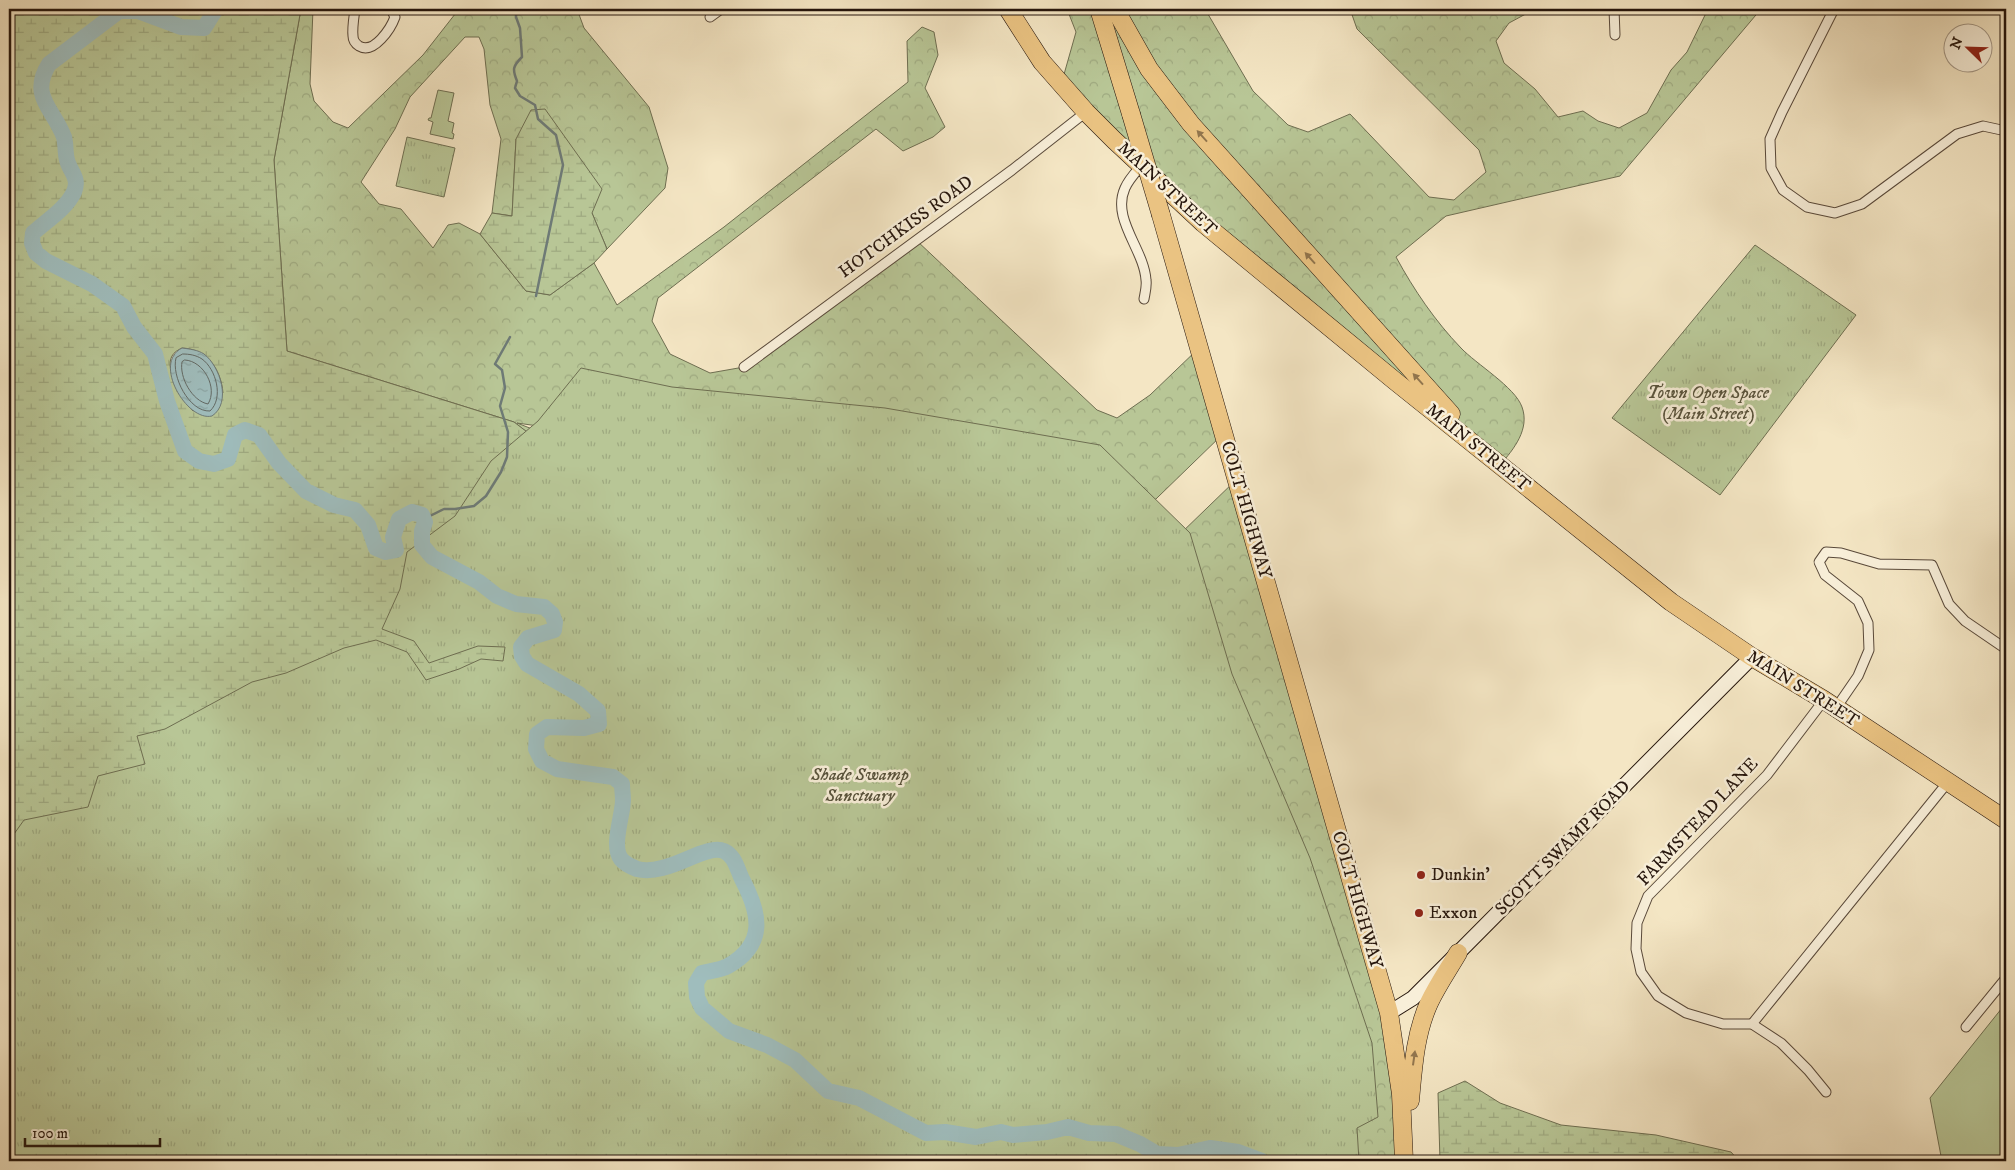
<svg xmlns="http://www.w3.org/2000/svg" width="2015" height="1170" viewBox="0 0 2015 1170" font-family="'IM FELL DW Pica',serif">
	<defs>
		<pattern id="forest-crowns" width="20" height="18" patternUnits="userSpaceOnUse" patternTransform="scale(1.25)"><rect width="20" height="18" fill="#b8c696"/><path d="M2 6a3 3 0 1 1 6 0M12 15a3 3 0 1 1 6 0" fill="none" stroke="#9ea980"/></pattern>
		<pattern id="wetland-marsh" width="20" height="14" patternUnits="userSpaceOnUse" patternTransform="scale(1.25)"><rect width="20" height="14" fill="#b8c696"/><path d="M1 5h8M5 5V1M11 12h8M15 12V8" fill="none" stroke="#9ea980"/></pattern>
		<pattern id="park-tufts" width="24" height="20" patternUnits="userSpaceOnUse" patternTransform="scale(1.25)"><rect width="24" height="20" fill="#b8c696"/><path d="M3 7l-1-3M5 7V3M7 7l1-3M15 17l-1-3M17 17v-4M19 17l1-3" fill="none" stroke="#9ea980"/></pattern>
		<pattern id="water-ripples" width="26" height="14" patternUnits="userSpaceOnUse" patternTransform="scale(1.25)"><rect width="26" height="14" fill="#9fbdbd"/><path d="M2 4q2-2 4 0t4 0M15 11q2-2 4 0t4 0" fill="none" stroke="#89a2a1"/></pattern>
	</defs>
	<rect width="100%" height="100%" fill="#f4e6c4"/>
	<filter id="stains"><feTurbulence type="fractalNoise" baseFrequency=".004" numOctaves="4"/><feColorMatrix values="0 0 0 0 .2 0 0 0 0 .09 0 0 0 0 .02 0 0 0 .5 -.17"/></filter>
	<radialGradient id="worn" r=".72"><stop offset=".6" stop-color="#630" stop-opacity="0"/><stop offset="1" stop-color="#630" stop-opacity=".3"/></radialGradient>
	<g fill="#b8c696" stroke="#6e6e51">
		<polygon points="438,90 454,93 448,121 454,123 452,133 454,134 453,139 430,134 433,122 428,120 429,118 431,118"/>
		<polygon points="2006,1003 2006,1161 1946,1161 1941,1156 1930,1098"/>
	</g>
	<g fill="url(#forest-crowns)" stroke="#6e6e51">
		<polygon points="301,9 313,9 310,84 314,101 333,122 348,128 423,55 459,9 577,9 584,28 649,107 668,168 665,188 607,249 592,213 516,139 512,216 492,213 501,139 490,105 484,49 479,37 465,37 410,97 395,129 361,182 379,204 401,209 433,248 448,225 459,223 480,234 526,291 550,295 594,263 617,305 724,227 908,82 907,41 922,27 934,32 938,55 925,88 945,127 933,137 903,151 876,129 658,298 652,321 670,354 710,373 744,367 916,240 1097,410 1117,418 1150,395 1199,348 1224,433 1125,529 813,465 517,423 598,455 1148,565 1237,479 1389,1013 1404,1161 1351,1161 827,665 514,422 287,351 274,160"/>
		<path d="M1067,9H1205L1253,91L1288,125L1308,132L1350,114L1429,197L1454,200L1486,172L1479,150L1357,29L1350,9H1535L1509,23L1496,41L1504,63L1535,89L1558,117L1583,111L1598,121L1619,128L1647,113L1671,70L1687,52L1708,9H1761L1620,176L1446,216L1396,257C1414,290 1435,321 1461,348C1476,364 1515,387 1522,407C1530,429 1514,449 1500,465L1319,318L1061,85L1076,32Z"/>
	</g>
	<g fill="url(#wetland-marsh)" stroke="#6e6e51" fill-rule="evenodd">
		<path d="M9,9H301L274,160L287,351L514,422L649,525L9,1161ZM182,348C207,349 221,369 223,393L193,411C183,401 164,370 172,356C174,352 178,350 182,348Z"/>
		<polygon points="545,109 602,189 592,213 607,249 594,263 550,295 526,291 480,234 492,213 512,216 516,139 531,110"/>
		<polygon points="1465,1081 1500,1103 1561,1125 1656,1135 1731,1152 1739,1161 1440,1161 1438,1093"/>
	</g>
	<g fill="url(#park-tufts)" stroke="#6e6e51">
		<polygon points="407,137 455,148 444,197 396,186"/>
		<polygon points="1755,245 1856,315 1720,495 1612,418"/>
		<polygon points="581,368 672,387 885,408 1100,445 1190,533 1232,674 1310,858 1372,1043 1378,1117 1357,1128 1359,1161 9,1161 9,841 24,820 88,807 98,776 145,764 137,736 165,729 252,682 286,673 344,648 376,640 407,652 426,680 459,669 481,659 503,661 505,647 478,646 429,663 414,641 382,629 400,589 407,552 455,516 491,461 538,421"/>
	</g>
	<path fill="url(#water-ripples)" stroke="#6e7a76" d="M182,348C190,349 198,350 204,354C220,366 232,403 212,416C187,422 152,363 182,348Z"/>
	<g fill="none" stroke-linecap="round" stroke-linejoin="round">
		<g stroke="#626964" stroke-width="1">
			<path d="M183,354C189,354 196,355 202,359C216,369 224,398 210,411C189,412 171,376 176,358Z"/>
			<path d="M185,360C204,361 218,388 208,404C192,401 179,377 182,362Z"/>
		</g>
		<g stroke="#6e7a76" stroke-width="2.5">
			<path d="M516,9V17L520,28L522,57C513,66 512,69 517,81L515,88L520,96L535,105L538,119L556,135L563,165L536,296"/>
			<polyline points="424,519 444,509 455,509 474,506 486,496 501,472 507,457 508,432 500,406 505,388 502,370 495,364 510,337"/>
		</g>
		<path stroke="#9fbdbd" stroke-width="16" d="M216,9L204,28L181,27L138,11H119L49,64C29,96 53,108 64,137C66,144 65,153 67,160C70,172 80,178 74,192C66,209 46,221 33,233L32,243L36,253L46,261L92,284L123,306L134,327L155,354L167,401L185,451L199,461L214,464L228,459L235,435L245,430L259,435L279,463L306,491L334,505L355,510L368,525L376,548L386,552L396,550L393,537L399,519L412,512L422,515L425,522L422,531V545L432,557L479,582L497,596L516,604L544,607L552,614L555,622L554,630L528,638L521,647L522,656L527,664L579,694L598,711L599,724L584,728L547,727L537,734L536,749L542,761L557,769L613,777L622,784C622,789 623,795 623,800C623,815 611,846 621,859C625,864 632,867 637,869C667,877 705,843 724,851C735,856 737,869 742,879C760,913 767,944 728,966C721,970 710,971 702,973L696,983L697,997L702,1008L729,1031L767,1045L795,1060L828,1091L859,1098L926,1133L945,1132L976,1137L1001,1132L1013,1135L1047,1132L1068,1127L1089,1133L1116,1134L1140,1144L1157,1154L1178,1155L1210,1148L1238,1152L1262,1161"/>
		<defs>
			<g id="street">
				<path d="M355,9C354,17 352,28 353,36C353,40 356,44 359,46C374,55 391,28 395,17L391,9"/>
				<polyline points="1614,9 1615,35"/>
				<polyline points="1834,9 1782,112 1770,139 1771,168 1783,190 1807,207 1835,213 1862,204 1957,134 1983,126 2006,131"/>
				<polyline points="710,17 721,9"/>
				<path d="M1141,166C1135,173 1129,179 1125,188C1111,219 1144,249 1146,280C1147,286 1145,293 1144,299"/>
				<polyline points="744,367 1012,170 1086,112"/>
				<polyline points="1824,700 1767,775 1648,896 1637,923 1636,949 1641,972 1658,996 1686,1013 1723,1024 1752,1024 1781,1043 1808,1070 1826,1092"/>
				<polyline points="1836,708 1858,676 1869,650 1868,623 1858,601 1825,575 1819,562 1826,552 1841,553 1879,564 1932,565 1949,604 1965,621 2006,649"/>
				<polyline points="1752,1024 1948,782"/>
				<polyline points="1966,1027 2006,978"/>
			</g>
			<polyline id="secondary" points="1389,1013 1413,998 1458,953 1752,657"/>
			<g id="highway">
				<polyline points="1008,9 1042,62 1086,112 1114,140 1203,223 1395,381 1671,602 1752,657 1824,700 2006,820"/>
				<polyline points="1099,9 1131,114"/>
				<polyline points="1115,9 1149,69 1191,124 1451,414"/>
				<polyline points="1161,215 1389,1013 1401,1094 1404,1161"/>
				<path d="M1410,1101C1413,1068 1415,1034 1429,1003C1437,986 1448,970 1458,953"/>
			</g>
		</defs>
		<use href="#street" stroke="#59493a" stroke-width="11"/>
		<use href="#secondary" stroke="#25150c" stroke-width="16"/>
		<use href="#highway" stroke="#25150c" stroke-width="19"/>
		<use href="#street" stroke="#f8efd9" stroke-width="9"/>
		<use href="#secondary" stroke="#f8efd9" stroke-width="14"/>
		<use href="#highway" stroke="#eac382" stroke-width="18"/>
		<defs>
			<polyline id="highway-bridge" points="1131,114 1161,215"/>
		</defs>
		<use href="#highway-bridge" stroke="#25150c" stroke-width="19" stroke-linecap="butt"/>
		<use href="#highway-bridge" stroke="#eac382" stroke-width="18"/>
	</g>
	<defs><path id="oneway-solid" d="M-6-.8H1V-3.2L6.5 0L1 3.2V.8H-6Z" transform="scale(1.25)"/></defs>
	<g fill="#91754d">
		<use href="#oneway-solid" transform="translate(1202 136) rotate(-132)"/>
		<use href="#oneway-solid" transform="translate(1310 258) rotate(-132)"/>
		<use href="#oneway-solid" transform="translate(1418 379) rotate(-132)"/>
		<use href="#oneway-solid" transform="translate(1414 1058) rotate(-82)"/>
	</g>
	<g fill="#8f2418" stroke="#f8efd9" stroke-width="2">
		<circle cx="1421" cy="875" r="5"/>
		<circle cx="1419" cy="913" r="5"/>
	</g>
	<g text-anchor="middle" dominant-baseline="central" stroke-width="5" stroke-linejoin="round" paint-order="stroke">
		<g font-size="18" fill="#25150c" stroke="#f8efd9">
			<text transform="translate(1167 189) rotate(43)">MAIN STREET</text>
			<text transform="translate(906 227) rotate(-36)">HOTCHKISS ROAD</text>
			<text transform="translate(1478 448) rotate(39)">MAIN STREET</text>
			<text transform="translate(1246 510) rotate(74)">COLT HIGHWAY</text>
			<text transform="translate(1803 689) rotate(32)">MAIN STREET</text>
			<text transform="translate(1698 822) rotate(-47)">FARMSTEAD LANE</text>
			<text transform="translate(1563 848) rotate(-45)">SCOTT SWAMP ROAD</text>
			<text transform="translate(1357 900) rotate(74)">COLT HIGHWAY</text>
		</g>
		<g font-size="18" font-style="italic" fill="#58533c" stroke="#f8efd9">
			<text x="1708" y="393">Town Open Space<tspan x="1708" dy="21">(Main Street)</tspan></text>
			<text x="860" y="775">Shade Swamp<tspan x="860" dy="21">Sanctuary</tspan></text>
		</g>
		<g font-size="18" fill="#25150c" stroke="#f8efd9" text-anchor="start">
			<text x="1431" y="875">Dunkin'</text>
			<text x="1429" y="913">Exxon</text>
		</g>
	</g>
	<rect width="2015" height="1170" fill="none" stroke="#f4e6c4" stroke-width="30"/>
	<rect x="10" y="10" width="1995" height="1150" fill="none" stroke="#25150c" stroke-width="2.5"/>
	<rect x="15" y="15" width="1985" height="1140" fill="none" stroke="#25150c"/>
	<g transform="translate(1968 48) rotate(293)"><circle r="24" fill="#f8efd9" stroke="#a49887"/>
	<path d="M0-4L9 19L0 12L-9 19Z" fill="#8f2418"/>
	<text y="-8" font-size="14" font-weight="bold" text-anchor="middle" fill="#25150c">N</text>
	</g>
	<path d="M25 1138v8h135v-8" fill="none" stroke="#25150c" stroke-width="2.5"/>
	<text x="32" y="1138" font-size="15" fill="#25150c" stroke="#f8efd9" stroke-width="4" paint-order="stroke">100 m</text>
	<rect width="100%" height="100%" filter="url(#stains)"/>
	<rect width="100%" height="100%" fill="url(#worn)"/>
</svg>
